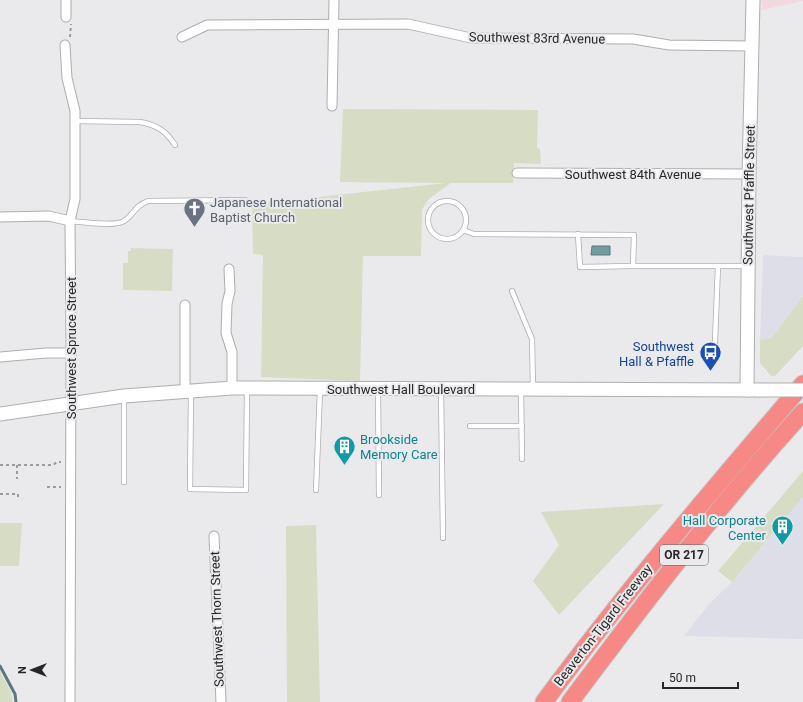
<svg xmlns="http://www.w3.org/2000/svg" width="803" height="702" viewBox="0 0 803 702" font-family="Roboto,sans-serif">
	<rect width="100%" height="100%" fill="#eaeaed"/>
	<g fill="#dedee9">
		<polygon points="763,255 803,257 803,296 772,338 760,340"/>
		<polygon points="803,497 803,639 684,636 709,604 732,582"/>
	</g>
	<polygon fill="#f2d8df" points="762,0 803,0 803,1 762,10"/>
	<g fill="#d7ddc4">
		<polygon points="343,109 538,110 537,148 540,149 541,164 514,163 513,183 451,183 434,195 427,201 422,210 421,256 363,256 360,381 261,377 263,255 253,254 252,203 263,203 446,183 340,182"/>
		<polygon points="131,248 173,249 172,291 123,290 123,263 128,263 128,251 131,251"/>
		<polygon points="803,296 803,346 775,376 771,376 760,363 760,340 772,338"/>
		<polygon points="803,471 803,497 732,582 718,571"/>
		<polygon points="664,504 559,615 533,581 559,545 541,512"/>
		<polygon points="0,523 22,523 19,566 0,566"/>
		<polygon points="316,525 320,702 287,702 286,526"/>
		<polygon points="0,671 11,692 13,702 0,702"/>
	</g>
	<polygon fill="#729ba2" stroke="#5c787e" points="592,246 610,246 610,255 591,255"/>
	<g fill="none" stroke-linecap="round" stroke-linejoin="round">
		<polyline stroke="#5c787e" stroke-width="3" points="0,666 15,694 16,702"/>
		<defs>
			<g id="lane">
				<path d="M75,121L140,122C157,125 166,131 175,145"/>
				<circle cx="447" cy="220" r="19"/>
				<path d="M70,221C82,222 115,227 124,221C134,215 134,206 148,201L245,200"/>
				<polyline points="463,230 474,234 634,235 633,266 746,266"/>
				<polyline points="578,234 580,267 633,266"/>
				<polyline points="512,291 532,339 533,388"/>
				<polyline points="715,342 718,266"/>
				<polyline points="441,390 443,538"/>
				<polyline points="378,391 379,495"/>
				<polyline points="521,391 522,459"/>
				<polyline points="191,392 190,489 246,490 247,388"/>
				<polyline points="470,426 522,426"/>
				<polyline points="124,482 124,397"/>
				<polyline points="316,490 320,390"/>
			</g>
			<g id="street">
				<polyline points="66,17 66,0"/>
				<polyline points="182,37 207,25 408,24 471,38 633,39 669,45 751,46"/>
				<polyline points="65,45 67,78 75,111 75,199 70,221 71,353 70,702"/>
				<polyline points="332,106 334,0"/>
				<polyline points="517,173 749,174"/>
				<polyline points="0,217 49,216 70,221"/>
				<polyline points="229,269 230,291 227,304 226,333 232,352 232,388"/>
				<polyline points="0,357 46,353 71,353"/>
				<polyline points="185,391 185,305"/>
				<polyline points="214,536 221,702"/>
			</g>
			<g id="secondary">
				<polyline points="747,390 749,174 753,0"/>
				<polyline points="0,414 124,396 232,388 759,390"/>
			</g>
			<g id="highway">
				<path d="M544,702C625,592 714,488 803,384"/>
				<path d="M570,702C644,603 720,504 803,412"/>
			</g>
		</defs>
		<use href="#lane" stroke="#aeaeb1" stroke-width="6"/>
		<use href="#street" stroke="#aeaeb1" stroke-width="11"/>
		<use href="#secondary" stroke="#aeaeb1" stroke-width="15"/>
		<use href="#highway" stroke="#c7c7c7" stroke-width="19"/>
		<g stroke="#9b9b9e" stroke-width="2" stroke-dasharray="3 3" stroke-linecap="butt">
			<polyline points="70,37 71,24"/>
			<polyline points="0,465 53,465 57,462 61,462"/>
			<polyline points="17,465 17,479"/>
			<polyline points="47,487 61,487"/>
			<polyline points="0,494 18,494 18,499"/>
		</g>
		<use href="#lane" stroke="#fff" stroke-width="4.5"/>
		<use href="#street" stroke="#fff" stroke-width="9"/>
		<use href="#secondary" stroke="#fff" stroke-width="13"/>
		<use href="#highway" stroke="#f68885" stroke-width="17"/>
		<defs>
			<polyline id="secondary-bridge" points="759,390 803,390"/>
		</defs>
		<use href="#secondary-bridge" stroke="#aeaeb1" stroke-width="15" stroke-linecap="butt"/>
		<use href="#secondary-bridge" stroke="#fff" stroke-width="13"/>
	</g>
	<defs>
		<symbol id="church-pin" viewBox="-11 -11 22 30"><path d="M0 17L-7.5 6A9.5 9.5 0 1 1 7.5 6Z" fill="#6b7280" stroke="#eaeaed"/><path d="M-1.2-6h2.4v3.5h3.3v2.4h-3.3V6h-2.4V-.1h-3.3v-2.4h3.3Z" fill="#fff"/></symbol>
		<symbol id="bus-pin" viewBox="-11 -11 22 30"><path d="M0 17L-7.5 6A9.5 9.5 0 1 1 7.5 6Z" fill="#1a4fb4" stroke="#eaeaed"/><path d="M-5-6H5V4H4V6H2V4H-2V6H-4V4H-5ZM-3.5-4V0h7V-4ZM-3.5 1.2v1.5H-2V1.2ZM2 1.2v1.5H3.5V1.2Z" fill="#fff"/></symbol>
		<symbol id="building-pin" viewBox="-11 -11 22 30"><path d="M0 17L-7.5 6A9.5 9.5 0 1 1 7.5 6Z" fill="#0f9aa8" stroke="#eaeaed"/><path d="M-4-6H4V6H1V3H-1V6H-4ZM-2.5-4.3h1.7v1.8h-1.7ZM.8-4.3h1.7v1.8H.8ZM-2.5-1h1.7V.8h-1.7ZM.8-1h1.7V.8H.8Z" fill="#fff"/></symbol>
	</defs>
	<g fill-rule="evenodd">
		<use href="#church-pin" x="182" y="196" width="25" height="34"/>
		<use href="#bus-pin" x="698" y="340" width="25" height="34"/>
		<use href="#building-pin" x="332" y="434" width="25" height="34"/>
		<use href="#building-pin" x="770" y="514" width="25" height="34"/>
	</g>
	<g text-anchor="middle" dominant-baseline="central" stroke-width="4" stroke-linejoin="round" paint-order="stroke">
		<rect fill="#eaeaed" stroke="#626264" stroke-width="1" x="660" y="545" width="48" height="20" rx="3"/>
		<g font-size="12" font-weight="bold" fill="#272729">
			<text x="684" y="555">OR 217</text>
		</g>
		<g font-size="13" fill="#272729" stroke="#eaeaed">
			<text transform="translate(537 38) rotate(1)">Southwest 83rd Avenue</text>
			<text x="633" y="174">Southwest 84th Avenue</text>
			<text transform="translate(749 195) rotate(-89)">Southwest Pfaffle Street</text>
			<text transform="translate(71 348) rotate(-90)">Southwest Spruce Street</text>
			<text x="401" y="389">Southwest Hall Boulevard</text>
			<text transform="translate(217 619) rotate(-92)">Southwest Thorn Street</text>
			<text transform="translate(603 625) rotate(-52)">Beaverton-Tigard Freeway</text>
		</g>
		<g font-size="13" fill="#5b616d" stroke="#eaeaed" text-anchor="start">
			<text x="210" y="202">Japanese International<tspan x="210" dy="15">Baptist Church</tspan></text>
		</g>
		<g font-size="13" fill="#164399" stroke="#eaeaed" text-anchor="end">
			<text x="694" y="346">Southwest<tspan x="694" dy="15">Hall &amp; Pfaffle</tspan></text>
		</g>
		<g font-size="13" fill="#0d838f" stroke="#eaeaed" text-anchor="start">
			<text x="360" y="439">Brookside<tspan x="360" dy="15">Memory Care</tspan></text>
			<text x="766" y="520" text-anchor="end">Hall Corporate<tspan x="766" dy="15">Center</tspan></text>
		</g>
	</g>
	<g transform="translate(32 670) rotate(270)" stroke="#eaeaed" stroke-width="3" paint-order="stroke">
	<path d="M0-3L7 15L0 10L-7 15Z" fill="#272729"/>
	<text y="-6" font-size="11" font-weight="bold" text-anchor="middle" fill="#272729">N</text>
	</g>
	<path d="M663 682v6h75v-6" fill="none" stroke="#272729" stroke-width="2"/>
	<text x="669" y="682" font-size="12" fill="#272729" stroke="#eaeaed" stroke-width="3" paint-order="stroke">50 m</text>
</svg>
